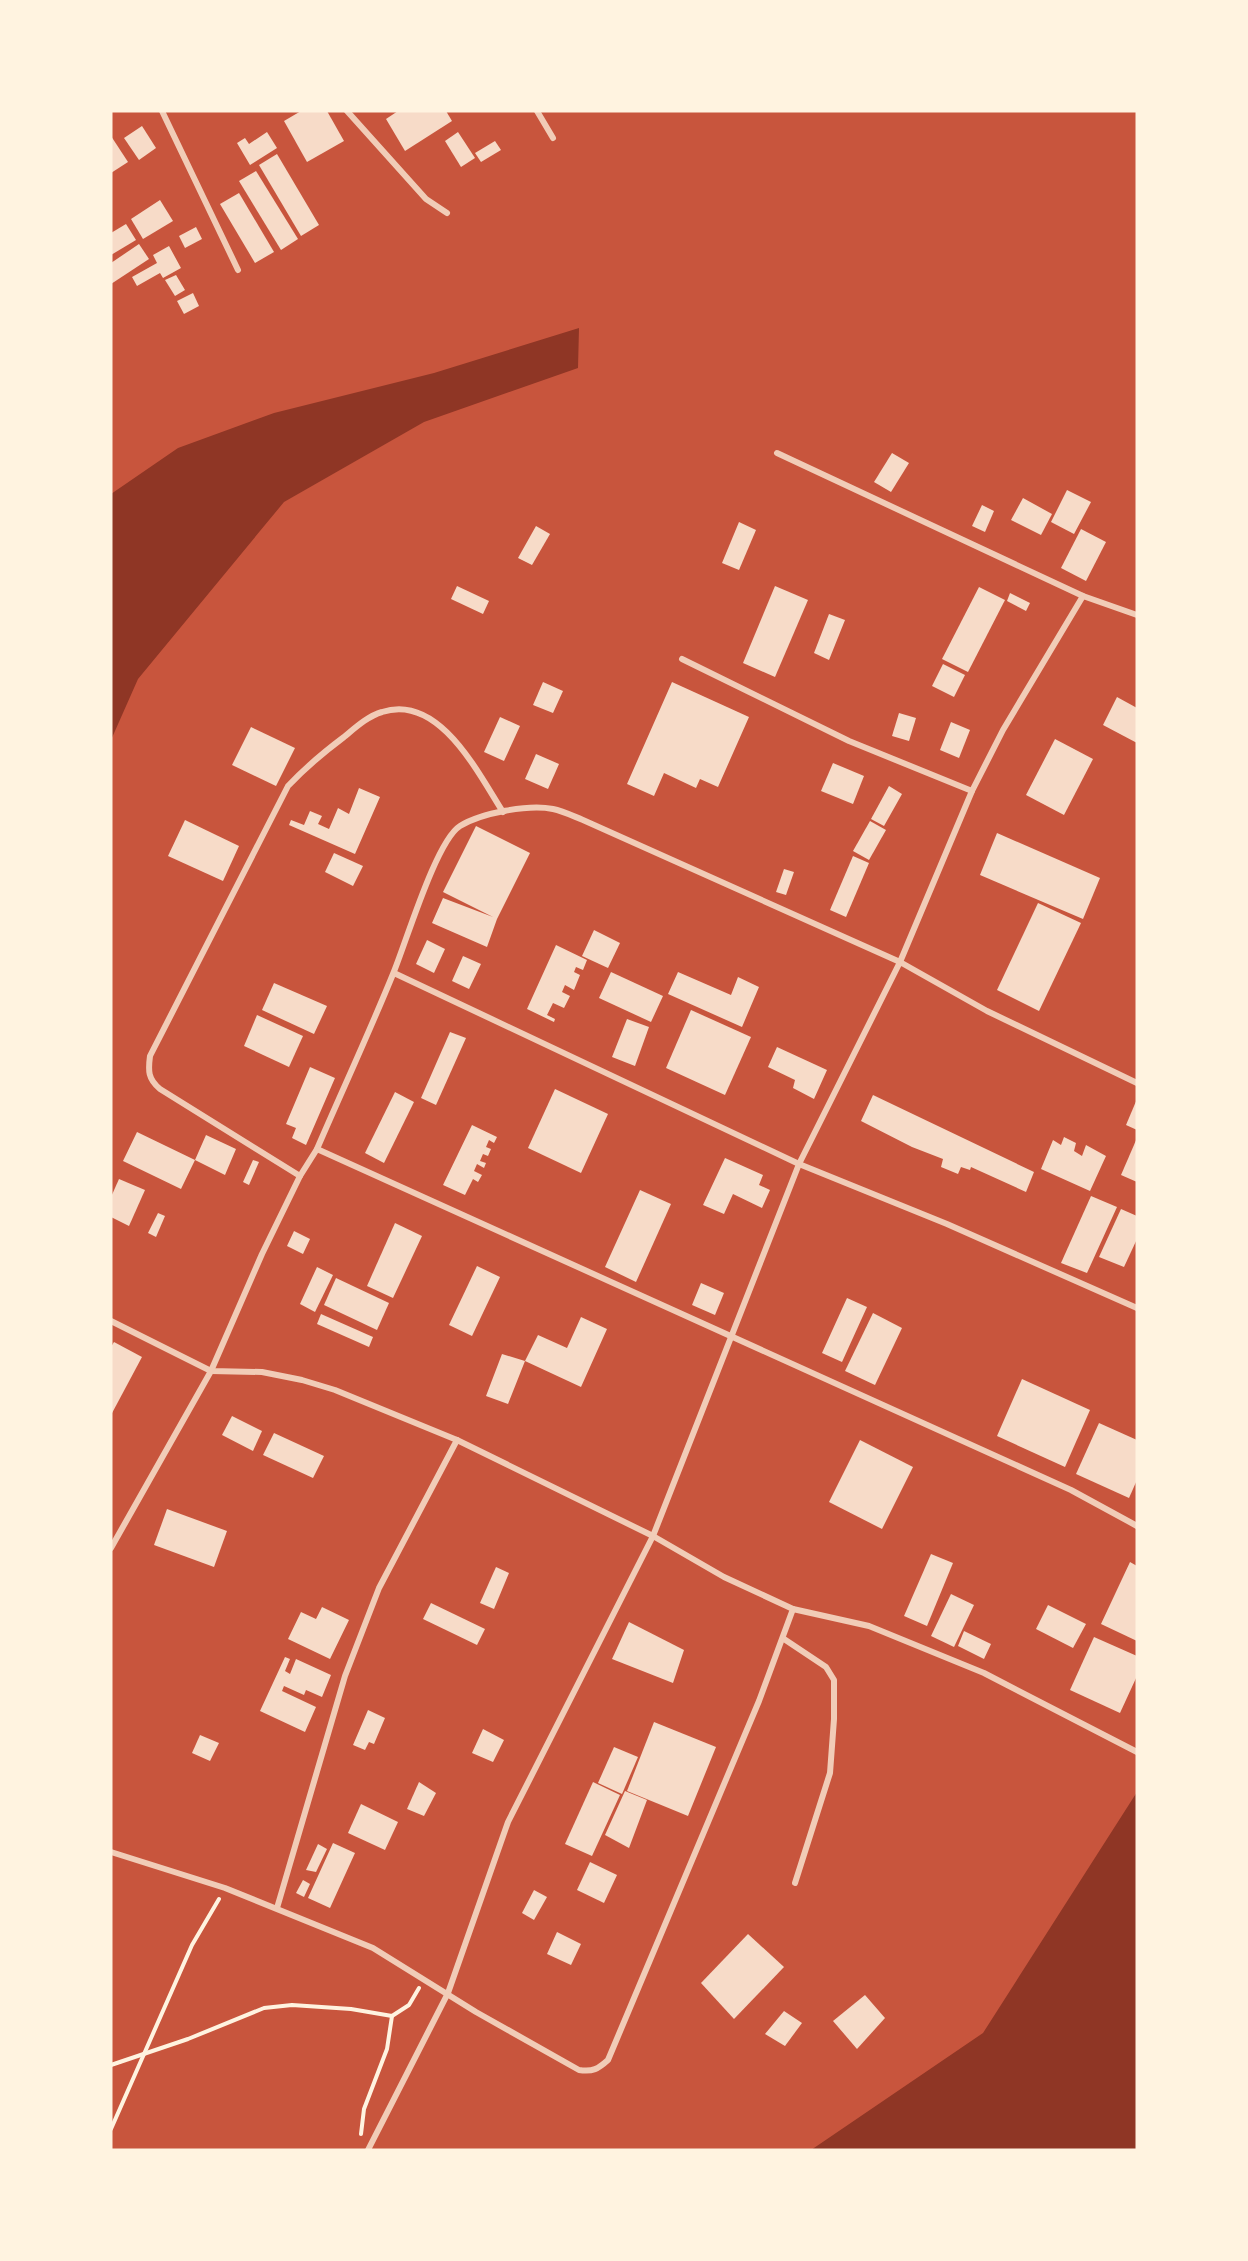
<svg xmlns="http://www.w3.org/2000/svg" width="1248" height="2261" viewBox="0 0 1248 2261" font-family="Barlow,sans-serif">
	<rect width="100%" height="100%" fill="#c8553d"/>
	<g fill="#8f3625">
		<polygon points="579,328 578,368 424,422 284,502 138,679 111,740 111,494 178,448 274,413 434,373"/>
		<polygon points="1137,1792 1137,2150 811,2150 983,2033"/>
	</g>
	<g fill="#f7dbc8">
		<polygon points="301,111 327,111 344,141 307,162 284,121"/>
		<polygon points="398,111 446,111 452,121 405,151 386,119"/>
		<polygon points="142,126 156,148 139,160 124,138"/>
		<polygon points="267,132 277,148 250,165 237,143 245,138 249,144"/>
		<polygon points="458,132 475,158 461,167 445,141"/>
		<polygon points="111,136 128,162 111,173"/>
		<polygon points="495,141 501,150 481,162 475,153"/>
		<polygon points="277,154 319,225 301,236 259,165"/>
		<polygon points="256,171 298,239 281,250 239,181"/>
		<polygon points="239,193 274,252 255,263 220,204"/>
		<polygon points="160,200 173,221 143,239 131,219"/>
		<polygon points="126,224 136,240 111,255 111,233"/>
		<polygon points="196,227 202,239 185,248 179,236"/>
		<polygon points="139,244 149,259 111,284 111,263"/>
		<polygon points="169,246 181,268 163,278 160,273 137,286 132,277 157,263 153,255"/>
		<polygon points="176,275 185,290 175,296 165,280"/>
		<polygon points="193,293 199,306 184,314 177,301"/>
		<polygon points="892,453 909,463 891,492 874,482"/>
		<polygon points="1067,490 1091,502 1074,534 1051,522"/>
		<polygon points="1023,498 1052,514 1041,535 1011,520"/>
		<polygon points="982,505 994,511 985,532 972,526"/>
		<polygon points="739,522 756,530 739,570 722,563"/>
		<polygon points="536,526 550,534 532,565 518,558"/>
		<polygon points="1081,529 1106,542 1086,581 1061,568"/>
		<polygon points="457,586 489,601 483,614 451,599"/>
		<polygon points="775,586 808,600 775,677 743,663"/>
		<polygon points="979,587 1005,600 968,672 942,659"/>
		<polygon points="1010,593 1030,603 1026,611 1007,601"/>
		<polygon points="829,614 845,620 829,660 814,653"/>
		<polygon points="943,664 965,675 954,697 932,686"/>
		<polygon points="543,682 563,691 553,713 533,705"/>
		<polygon points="672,682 749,717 718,787 700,779 696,788 664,773 654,796 627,784"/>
		<polygon points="1117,697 1137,708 1137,743 1103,725"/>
		<polygon points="899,713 916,718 909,741 892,736"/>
		<polygon points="500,717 520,726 504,761 484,752"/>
		<polygon points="951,722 970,730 959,758 940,750"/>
		<polygon points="251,727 295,748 276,786 232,765"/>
		<polygon points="1055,739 1093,759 1064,815 1026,795"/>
		<polygon points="536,754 559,764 548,789 525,779"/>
		<polygon points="833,763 864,776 853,804 821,791"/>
		<polygon points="889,786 902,794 884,826 871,819"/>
		<polygon points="359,788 380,797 355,854 289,825 291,820 304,825 310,811 322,816 318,824 329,829 338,808 349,814"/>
		<polygon points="185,820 239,846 223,881 168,856"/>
		<polygon points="870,821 886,830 869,860 853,851"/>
		<polygon points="476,826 530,853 497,919 487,947 432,923 443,898 493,917 443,892"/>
		<polygon points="997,833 1100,878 1083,919 980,875"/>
		<polygon points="334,853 363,866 353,886 325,872"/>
		<polygon points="853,856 869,863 846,917 830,910"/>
		<polygon points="784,869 794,872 786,895 776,892"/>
		<polygon points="1038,903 1081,923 1039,1011 997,990"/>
		<polygon points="594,930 620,943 608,968 582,956"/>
		<polygon points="427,940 445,949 434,973 416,964"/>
		<polygon points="556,945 587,960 583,970 576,967 574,972 580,975 574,990 565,985 562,992 570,996 564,1008 553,1003 547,1015 555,1019 554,1022 527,1009"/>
		<polygon points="463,956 481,964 469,989 452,981"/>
		<polygon points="611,972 663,996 651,1022 599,998"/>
		<polygon points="678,972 731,995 738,977 759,987 742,1027 668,994"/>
		<polygon points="274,983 327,1006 314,1034 262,1010"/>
		<polygon points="691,1010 751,1037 725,1095 666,1068"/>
		<polygon points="257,1015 303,1036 289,1067 244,1046"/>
		<polygon points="627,1019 649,1027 635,1066 612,1057"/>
		<polygon points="450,1032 466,1038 436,1105 421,1098"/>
		<polygon points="777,1047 827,1070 814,1099 793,1088 795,1080 768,1067"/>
		<polygon points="310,1067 335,1078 306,1145 292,1138 296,1128 286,1124"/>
		<polygon points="555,1089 608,1114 581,1173 528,1148"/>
		<polygon points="395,1092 414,1102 384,1163 365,1153"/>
		<polygon points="873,1095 1034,1172 1026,1192 971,1167 970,1170 961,1167 958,1174 941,1167 943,1159 912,1147 861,1121"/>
		<polygon points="1137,1099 1137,1130 1126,1125"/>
		<polygon points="472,1125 497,1137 494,1143 489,1140 486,1147 491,1149 488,1156 483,1154 480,1161 486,1163 484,1168 477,1164 474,1171 482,1175 478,1182 473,1179 465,1195 443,1185"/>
		<polygon points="137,1132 195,1160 206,1135 236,1149 225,1175 195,1160 181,1189 123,1161"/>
		<polygon points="1064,1137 1076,1143 1074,1151 1082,1156 1086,1145 1106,1156 1090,1191 1041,1169 1053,1140 1061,1145"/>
		<polygon points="1137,1138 1137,1182 1121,1175"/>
		<polygon points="725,1158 763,1175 759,1185 770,1190 762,1208 733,1194 724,1214 703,1205"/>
		<polygon points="253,1160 259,1162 249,1185 243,1182"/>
		<polygon points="119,1179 145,1190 129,1226 111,1217 111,1197"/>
		<polygon points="640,1190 671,1204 636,1282 605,1267"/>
		<polygon points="1091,1196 1117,1207 1087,1273 1061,1263"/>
		<polygon points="1121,1209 1137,1216 1137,1239 1124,1267 1099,1257"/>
		<polygon points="158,1213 165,1216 156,1237 148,1233"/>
		<polygon points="395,1223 422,1236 393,1298 367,1286"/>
		<polygon points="294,1231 310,1239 303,1254 287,1246"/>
		<polygon points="477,1266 500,1277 472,1336 449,1325"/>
		<polygon points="317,1267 333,1275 315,1312 300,1304"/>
		<polygon points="336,1278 389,1303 377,1330 324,1305"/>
		<polygon points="701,1283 724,1293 715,1315 692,1305"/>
		<polygon points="847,1298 867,1307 842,1362 822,1353"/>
		<polygon points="873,1313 902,1328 875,1385 845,1371"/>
		<polygon points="321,1314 373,1337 369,1347 317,1324"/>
		<polygon points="581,1317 607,1329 581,1387 525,1361 508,1404 486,1396 502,1354 525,1361 538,1335 567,1348"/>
		<polygon points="114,1342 142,1357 111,1415 111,1347"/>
		<polygon points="1022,1379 1090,1410 1065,1467 997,1436"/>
		<polygon points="232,1416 262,1431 253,1451 222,1435"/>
		<polygon points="1099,1423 1137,1440 1137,1480 1129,1498 1076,1474"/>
		<polygon points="274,1433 324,1456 313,1478 263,1455"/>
		<polygon points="860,1440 913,1467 882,1529 829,1502"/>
		<polygon points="167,1509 227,1531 214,1567 154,1545"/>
		<polygon points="931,1554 953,1563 927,1626 904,1616"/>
		<polygon points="1130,1562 1137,1566 1137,1641 1101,1624"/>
		<polygon points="496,1567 509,1573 494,1609 480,1603"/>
		<polygon points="951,1594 974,1605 954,1647 931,1636"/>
		<polygon points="431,1603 485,1629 477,1645 423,1619"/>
		<polygon points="1048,1605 1086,1624 1073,1648 1036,1629"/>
		<polygon points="322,1607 349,1620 330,1659 288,1639 301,1612 316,1619"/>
		<polygon points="629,1622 684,1650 673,1683 612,1659"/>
		<polygon points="964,1631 991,1644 984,1659 958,1646"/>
		<polygon points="1094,1637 1137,1656 1137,1676 1120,1713 1070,1690"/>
		<polygon points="285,1657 290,1659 285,1671 290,1674 296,1659 331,1675 322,1697 306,1690 304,1695 284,1686 282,1691 316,1707 305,1732 260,1711"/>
		<polygon points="368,1710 385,1718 374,1744 369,1742 365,1750 353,1745"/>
		<polygon points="654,1722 716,1747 688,1816 627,1791"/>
		<polygon points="483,1729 504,1740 493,1762 472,1753"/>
		<polygon points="200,1735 219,1743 210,1761 192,1753"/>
		<polygon points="614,1747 638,1757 622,1794 598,1783"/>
		<polygon points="419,1782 436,1793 424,1816 407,1809"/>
		<polygon points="593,1782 620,1795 592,1856 565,1844"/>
		<polygon points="625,1791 647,1800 629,1848 605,1835"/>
		<polygon points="361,1804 398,1822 385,1850 348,1833"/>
		<polygon points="333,1843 355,1853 330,1908 308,1898"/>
		<polygon points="318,1844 327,1849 316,1872 306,1870"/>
		<polygon points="590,1862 617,1875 604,1903 577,1890"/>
		<polygon points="303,1880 310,1884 304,1897 296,1893"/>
		<polygon points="534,1890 547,1897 534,1920 522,1913"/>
		<polygon points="557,1932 581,1944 571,1965 547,1954"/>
		<polygon points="748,1934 784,1967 734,2019 701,1983"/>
		<polygon points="865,1995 885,2018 857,2049 833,2021"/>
		<polygon points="784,2011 802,2023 785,2046 765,2034"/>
	</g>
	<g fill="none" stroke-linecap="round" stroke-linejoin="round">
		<g stroke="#fff3e0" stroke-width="4">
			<polyline points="111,2065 188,2039 264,2008 292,2005 351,2009 392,2016 409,2005 419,1988"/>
			<polyline points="111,2129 192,1945 219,1899"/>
			<polyline points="361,2134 364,2109 387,2049 392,2016"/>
		</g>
		<g stroke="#f1ccb7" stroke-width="6">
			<polyline points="162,111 238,270"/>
			<polyline points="347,111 426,199 447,213"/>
			<polyline points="537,111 553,138"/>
			<polyline points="777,453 1083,596 1137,615"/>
			<polyline points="682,659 849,741 972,791 1003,730 1083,596"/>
			<polyline points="394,973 799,1164 947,1224 1137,1308"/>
			<polyline points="317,1149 1071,1490 1137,1526"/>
			<path d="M300,1176L160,1089C148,1079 148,1071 150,1056L288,786C305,768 324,752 344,737C355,728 368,716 382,712C439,693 478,773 503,812"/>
			<path d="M111,1321L211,1371L262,1372L302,1380L335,1390L457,1440L653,1536L724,1577L793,1609L759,1701L608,2060C598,2069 593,2072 579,2070L476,2012L373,1948L225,1888L111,1852"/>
			<path d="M111,1548L211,1371L262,1254L300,1176L317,1149C342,1091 369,1033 393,974C406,943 436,841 460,826C481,813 529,804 553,809C563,811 573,816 583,820L900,962L972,791"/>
			<polyline points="793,1609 869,1626 984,1673 1137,1752"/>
			<polyline points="784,1639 826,1667 834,1680 834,1719 830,1773 795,1883"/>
			<polyline points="277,1908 345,1676 379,1588 457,1440"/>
			<polyline points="368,2150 448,1993 508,1822 653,1536 799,1164 900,962 987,1011 1137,1083"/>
		</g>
	</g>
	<rect width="1248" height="2261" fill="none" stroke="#fff3e0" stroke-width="225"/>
</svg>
